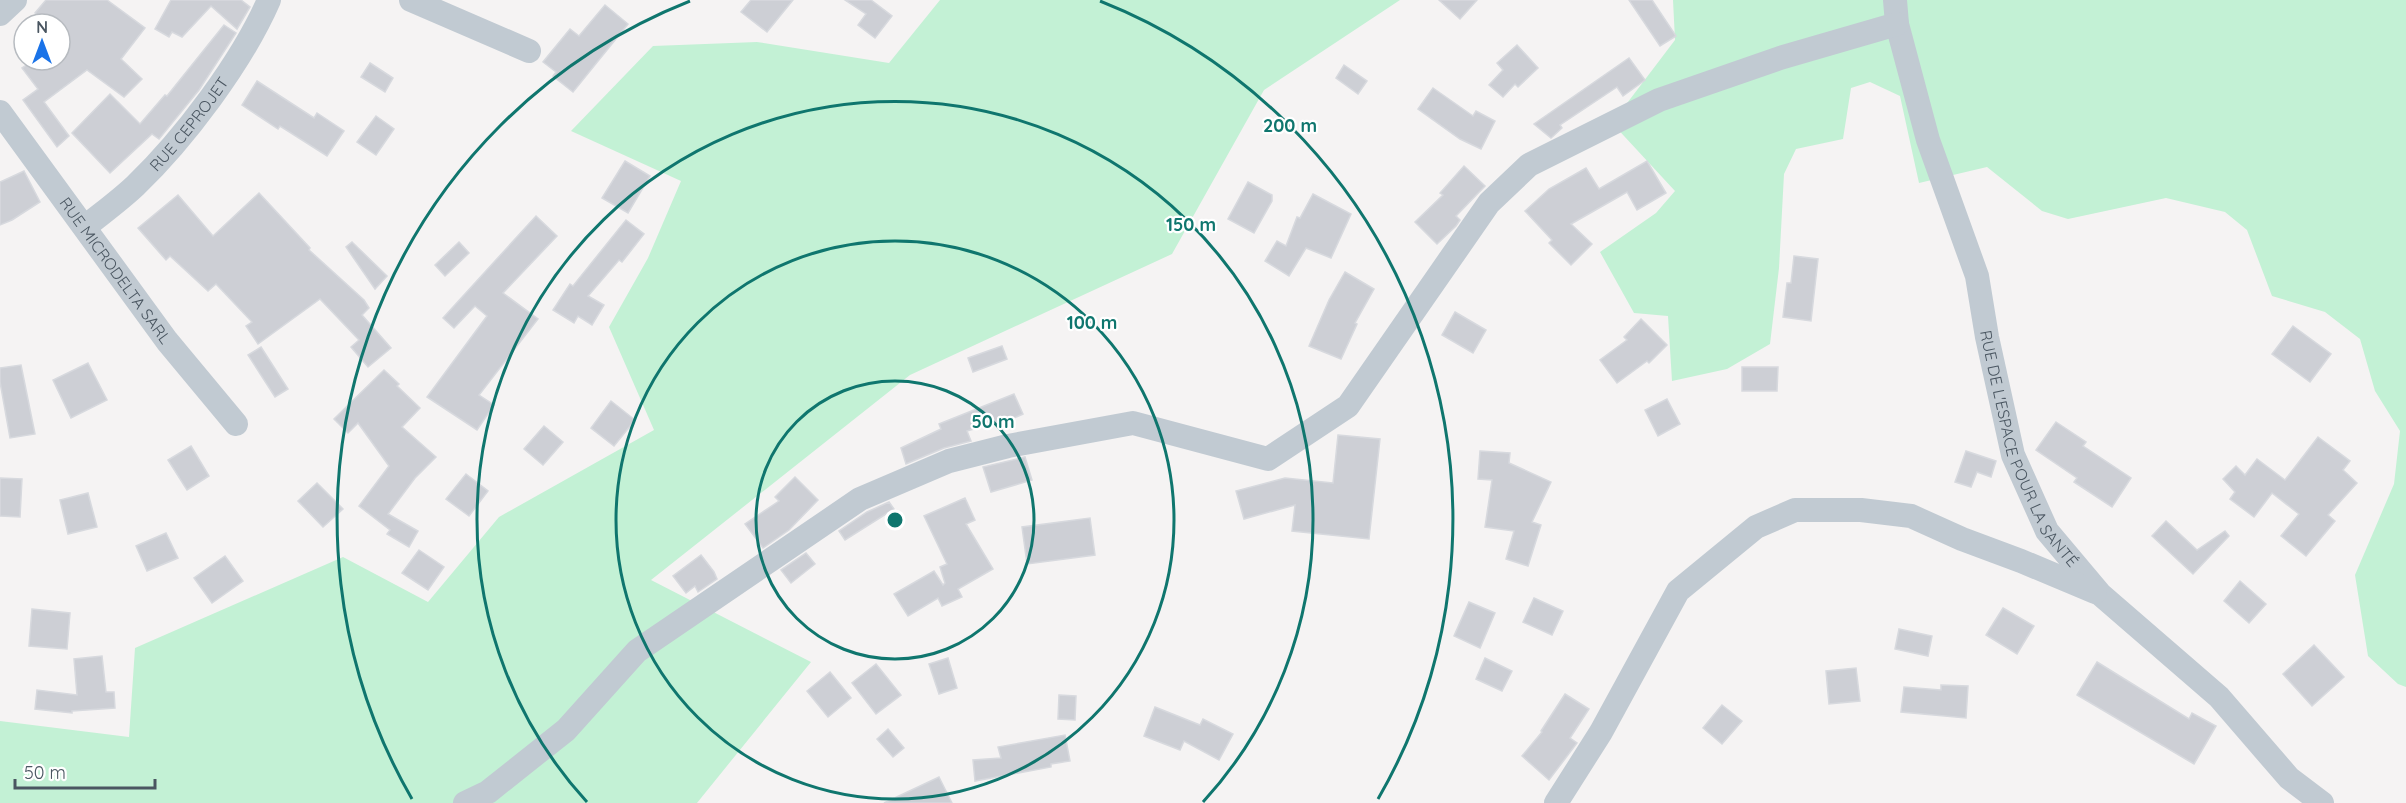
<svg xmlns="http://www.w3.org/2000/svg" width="2406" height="803" viewBox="0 0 2406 803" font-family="Quicksand,sans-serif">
	<rect width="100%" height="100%" fill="#f5f3f3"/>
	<g fill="#c3f1d5">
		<polygon points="940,0 1400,0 1264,90 1172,254 910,375 651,580 811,662 697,803 0,803 0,721 129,737 135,648 343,557 428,602 499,517 654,430 609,327 648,258 681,181 571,131 653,46 757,42 889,63"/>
		<polygon points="1673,0 2406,0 2406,687 2398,684 2368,656 2355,575 2394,484 2400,431 2375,391 2360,339 2325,312 2272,296 2247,230 2225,212 2166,198 2068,219 2042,211 1987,167 1919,183 1900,96 1870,82 1851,88 1843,139 1796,149 1784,174 1779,268 1770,344 1727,369 1672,381 1668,316 1634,313 1600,252 1656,213 1675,191 1612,123 1675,40"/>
	</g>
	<g fill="#cdcfd5" stroke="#d7d9de" stroke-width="1.5">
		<polygon points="46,0 107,0 145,28 121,59 142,79 124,97 87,70 44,102 69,136 57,147 23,100 38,89 22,68 34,60 60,60 60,24 48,24 35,13"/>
		<polygon points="171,0 241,0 250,7 237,29 211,6 182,37 172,32 169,37 155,29"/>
		<polygon points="751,0 793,0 767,32 741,12"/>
		<polygon points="845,0 871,0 892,16 875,38 858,25 866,14"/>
		<polygon points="1439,0 1477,0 1460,19"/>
		<polygon points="1629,0 1652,0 1676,36 1660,46"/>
		<polygon points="605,5 628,24 573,92 553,76 556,72 543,62 570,29 579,36"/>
		<polygon points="224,25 236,33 199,90 159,139 152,134 110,173 72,133 110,94 140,124 165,95 167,96"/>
		<polygon points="1517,45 1538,68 1518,87 1515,84 1503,97 1489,85 1503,70 1497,63"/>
		<polygon points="1629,58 1645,80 1623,96 1617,87 1560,125 1562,128 1551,138 1534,124"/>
		<polygon points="370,63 393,78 385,92 361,77"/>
		<polygon points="1344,65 1367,81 1358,94 1336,78"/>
		<polygon points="257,81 314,118 317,113 344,131 327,156 280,126 278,129 242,105"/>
		<polygon points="1433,88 1473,116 1476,111 1495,121 1481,149 1460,139 1418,109"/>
		<polygon points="376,116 394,129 376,155 357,142"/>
		<polygon points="625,161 650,176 628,213 602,198"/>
		<polygon points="1647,161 1666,193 1637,210 1627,192 1571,224 1592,244 1571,265 1549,243 1552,240 1525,211 1549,189 1586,168 1599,189"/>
		<polygon points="1464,166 1485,186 1456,216 1460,220 1456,226 1437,244 1415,222 1443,195 1440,193"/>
		<polygon points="24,171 40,202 12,220 0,225 0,182"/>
		<polygon points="1248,182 1272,195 1272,201 1254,233 1228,219"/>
		<polygon points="259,193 310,248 309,250 364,300 369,308 362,315 391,348 368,367 351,347 359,340 320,299 258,344 246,326 252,322 216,284 208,291 170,256 166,260 138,228 178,195 213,236"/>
		<polygon points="1313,194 1351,214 1331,258 1306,248 1289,276 1265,261 1277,241 1286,246 1297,217 1300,218"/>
		<polygon points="536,216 557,236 503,293 538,319 479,395 494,405 477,430 427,397 487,316 475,306 454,328 443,318"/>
		<polygon points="626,220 644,234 622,262 619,260 588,296 604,305 592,325 578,316 574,323 553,310 570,284 573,286"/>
		<polygon points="352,242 387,276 375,289 346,247"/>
		<polygon points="459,242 469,253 445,276 435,265"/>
		<polygon points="1794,256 1818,259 1811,321 1783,317 1787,283 1791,283"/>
		<polygon points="1345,272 1374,289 1355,323 1357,324 1341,359 1309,346 1329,300"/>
		<polygon points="1455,312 1486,330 1473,353 1442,335"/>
		<polygon points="1641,319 1667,345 1649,363 1647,361 1617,383 1600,360 1627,340 1624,337"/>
		<polygon points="2293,326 2331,354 2310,382 2272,354"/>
		<polygon points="1002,346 1007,359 973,372 968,358"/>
		<polygon points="261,347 288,389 275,397 248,355"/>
		<polygon points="88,363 107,400 71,418 53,380"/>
		<polygon points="21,365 35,434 10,438 0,382 0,368"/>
		<polygon points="1742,367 1778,367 1777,391 1742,391"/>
		<polygon points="384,370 399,384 397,386 420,408 402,427 436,457 415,478 388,514 418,531 409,547 387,534 390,530 359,506 389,466 358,423 348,433 334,419"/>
		<polygon points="1014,394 1023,414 1005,422 1004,420 967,431 971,441 944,448 906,464 901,448 941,429 939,424"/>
		<polygon points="1667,399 1680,424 1658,436 1645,410"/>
		<polygon points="611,401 635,420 614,446 591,428"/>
		<polygon points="2056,422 2086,442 2083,446 2131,478 2112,507 2074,482 2077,478 2036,450"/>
		<polygon points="544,426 563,442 543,465 524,449"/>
		<polygon points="1338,435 1380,439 1369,539 1292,531 1295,505 1244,519 1236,491 1285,478 1333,483"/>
		<polygon points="2318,437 2350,461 2343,470 2357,483 2328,515 2335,521 2306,556 2281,536 2299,514 2272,493 2254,517 2230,499 2235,492 2223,479 2236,466 2245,475 2257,459 2285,480"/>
		<polygon points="191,446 209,476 187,490 168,460"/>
		<polygon points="1480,451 1510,453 1509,463 1551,482 1532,522 1541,525 1528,566 1506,559 1514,531 1485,527 1492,480 1478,479"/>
		<polygon points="1966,451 1996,461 1991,477 1977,472 1971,487 1955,482"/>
		<polygon points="1025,457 1032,480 991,492 983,467"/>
		<polygon points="466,474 488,491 469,516 446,499"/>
		<polygon points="795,477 818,500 789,530 763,548 745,524 779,501 775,497"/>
		<polygon points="0,478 22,479 20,517 0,516"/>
		<polygon points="317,483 343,509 323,527 298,501"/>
		<polygon points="88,493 97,527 68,534 60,500"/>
		<polygon points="965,498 975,520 966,524 993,569 958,589 962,597 942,606 938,598 908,616 894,594 934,571 943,585 945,583 940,567 947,564 924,516"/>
		<polygon points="889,502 894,509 845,540 839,531 867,512"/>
		<polygon points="1090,518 1095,555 1027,564 1022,527"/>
		<polygon points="2166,521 2197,550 2225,531 2229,536 2193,574 2152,536"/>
		<polygon points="166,533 178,558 147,571 136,546"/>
		<polygon points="419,550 444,567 428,590 402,573"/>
		<polygon points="806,553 815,564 791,583 781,570"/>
		<polygon points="701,555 714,572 717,579 698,592 695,586 686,593 673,576"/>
		<polygon points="225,556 243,581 212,603 194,578"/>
		<polygon points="2240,581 2266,604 2249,623 2224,601"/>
		<polygon points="1534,598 1563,611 1552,635 1523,622"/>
		<polygon points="1469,602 1495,613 1480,648 1454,636"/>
		<polygon points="2003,608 2034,626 2017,654 1986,635"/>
		<polygon points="32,609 70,613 67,649 29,646"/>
		<polygon points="1899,629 1932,636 1928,656 1895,649"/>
		<polygon points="2314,645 2344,677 2312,706 2283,674"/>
		<polygon points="102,656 106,692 114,692 115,708 72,711 72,713 35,709 37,690 77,695 74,659"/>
		<polygon points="948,658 957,688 939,694 929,664"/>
		<polygon points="1485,658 1512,671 1502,691 1476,679"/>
		<polygon points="2097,662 2189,719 2192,713 2216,726 2194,764 2077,695"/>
		<polygon points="876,664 901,695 876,714 852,683"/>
		<polygon points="1856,668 1860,701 1829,704 1826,671"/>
		<polygon points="830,672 851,698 828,717 807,691"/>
		<polygon points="1941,685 1968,686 1966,718 1901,712 1904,687 1941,690"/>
		<polygon points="1565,694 1589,709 1570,738 1577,743 1549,780 1522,756 1542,732 1541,731"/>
		<polygon points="1059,695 1076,696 1075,720 1058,719"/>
		<polygon points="1722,705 1742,721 1722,744 1703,728"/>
		<polygon points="1155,707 1200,725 1203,719 1233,734 1219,760 1184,741 1180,750 1144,736"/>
		<polygon points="888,729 904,748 893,757 877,739"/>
		<polygon points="1065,735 1070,761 1051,764 1051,767 975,781 973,760 1001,758 998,747"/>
		<polygon points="939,777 952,803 884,803"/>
	</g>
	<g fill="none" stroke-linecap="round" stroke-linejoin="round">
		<g stroke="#c1cad2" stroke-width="24">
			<polyline points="411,0 529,51"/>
			<path id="s1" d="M1895,0L1897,24L1928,140L1977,276L1987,337L2013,455L2047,531L2100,594L2219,697L2289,778L2322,803"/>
			<polyline points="0,14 15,0"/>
			<path id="s2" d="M0,112L167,341L236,424"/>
			<path id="s3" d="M85,227C101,214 119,201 135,186C184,139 242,62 269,0"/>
			<polyline points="465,803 488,792 566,730 637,651 860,499 949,461 1008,446 1133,423 1268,459 1348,406 1489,203 1529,165 1659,100 1780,58 1897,24"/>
			<polyline points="1556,803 1601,732 1678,591 1756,527 1795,510 1861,510 1911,516 1962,539 2021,561 2095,592"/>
		</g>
	</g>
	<g fill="none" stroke="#0f766e" stroke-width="3">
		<circle cx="895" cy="520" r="139"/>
		<circle cx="895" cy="520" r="279"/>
		<path d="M587 802A418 418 0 1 1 1203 802"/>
		<path d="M412 799A558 558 0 0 1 690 1M1100 1A558 558 0 0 1 1378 799"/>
	</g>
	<g text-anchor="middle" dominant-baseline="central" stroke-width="4.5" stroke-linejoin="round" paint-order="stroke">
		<g font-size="16" fill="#4a5661" stroke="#fff">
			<text stroke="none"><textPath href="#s3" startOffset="147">RUE CEPROJET</textPath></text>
			<text stroke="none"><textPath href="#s2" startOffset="196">RUE MICRODELTA SARL</textPath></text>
			<text stroke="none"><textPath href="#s1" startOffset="471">RUE DE L'ESPACE POUR LA SANTÉ</textPath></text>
		</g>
	</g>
	<circle cx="895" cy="520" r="9" fill="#0f766e" stroke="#fff" stroke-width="3"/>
	<g font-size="18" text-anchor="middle" font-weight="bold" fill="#0f766e" stroke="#fff" stroke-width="4.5" stroke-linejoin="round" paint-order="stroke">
		<text x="1290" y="132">200 m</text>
		<text x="1191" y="231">150 m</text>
		<text x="1092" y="329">100 m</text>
		<text x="993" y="428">50 m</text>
	</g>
	<g transform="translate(42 42)"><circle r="28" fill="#ffffff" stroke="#b7bbc0" stroke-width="1.5"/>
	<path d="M0-4.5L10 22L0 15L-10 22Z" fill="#1a73e8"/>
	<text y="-9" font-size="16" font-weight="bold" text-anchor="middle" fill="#4a5661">N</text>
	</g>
	<path d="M15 779v9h140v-9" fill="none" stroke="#4a5661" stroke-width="3"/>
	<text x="24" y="779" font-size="18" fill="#4a5661" stroke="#ffffff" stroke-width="4.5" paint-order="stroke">50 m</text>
</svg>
